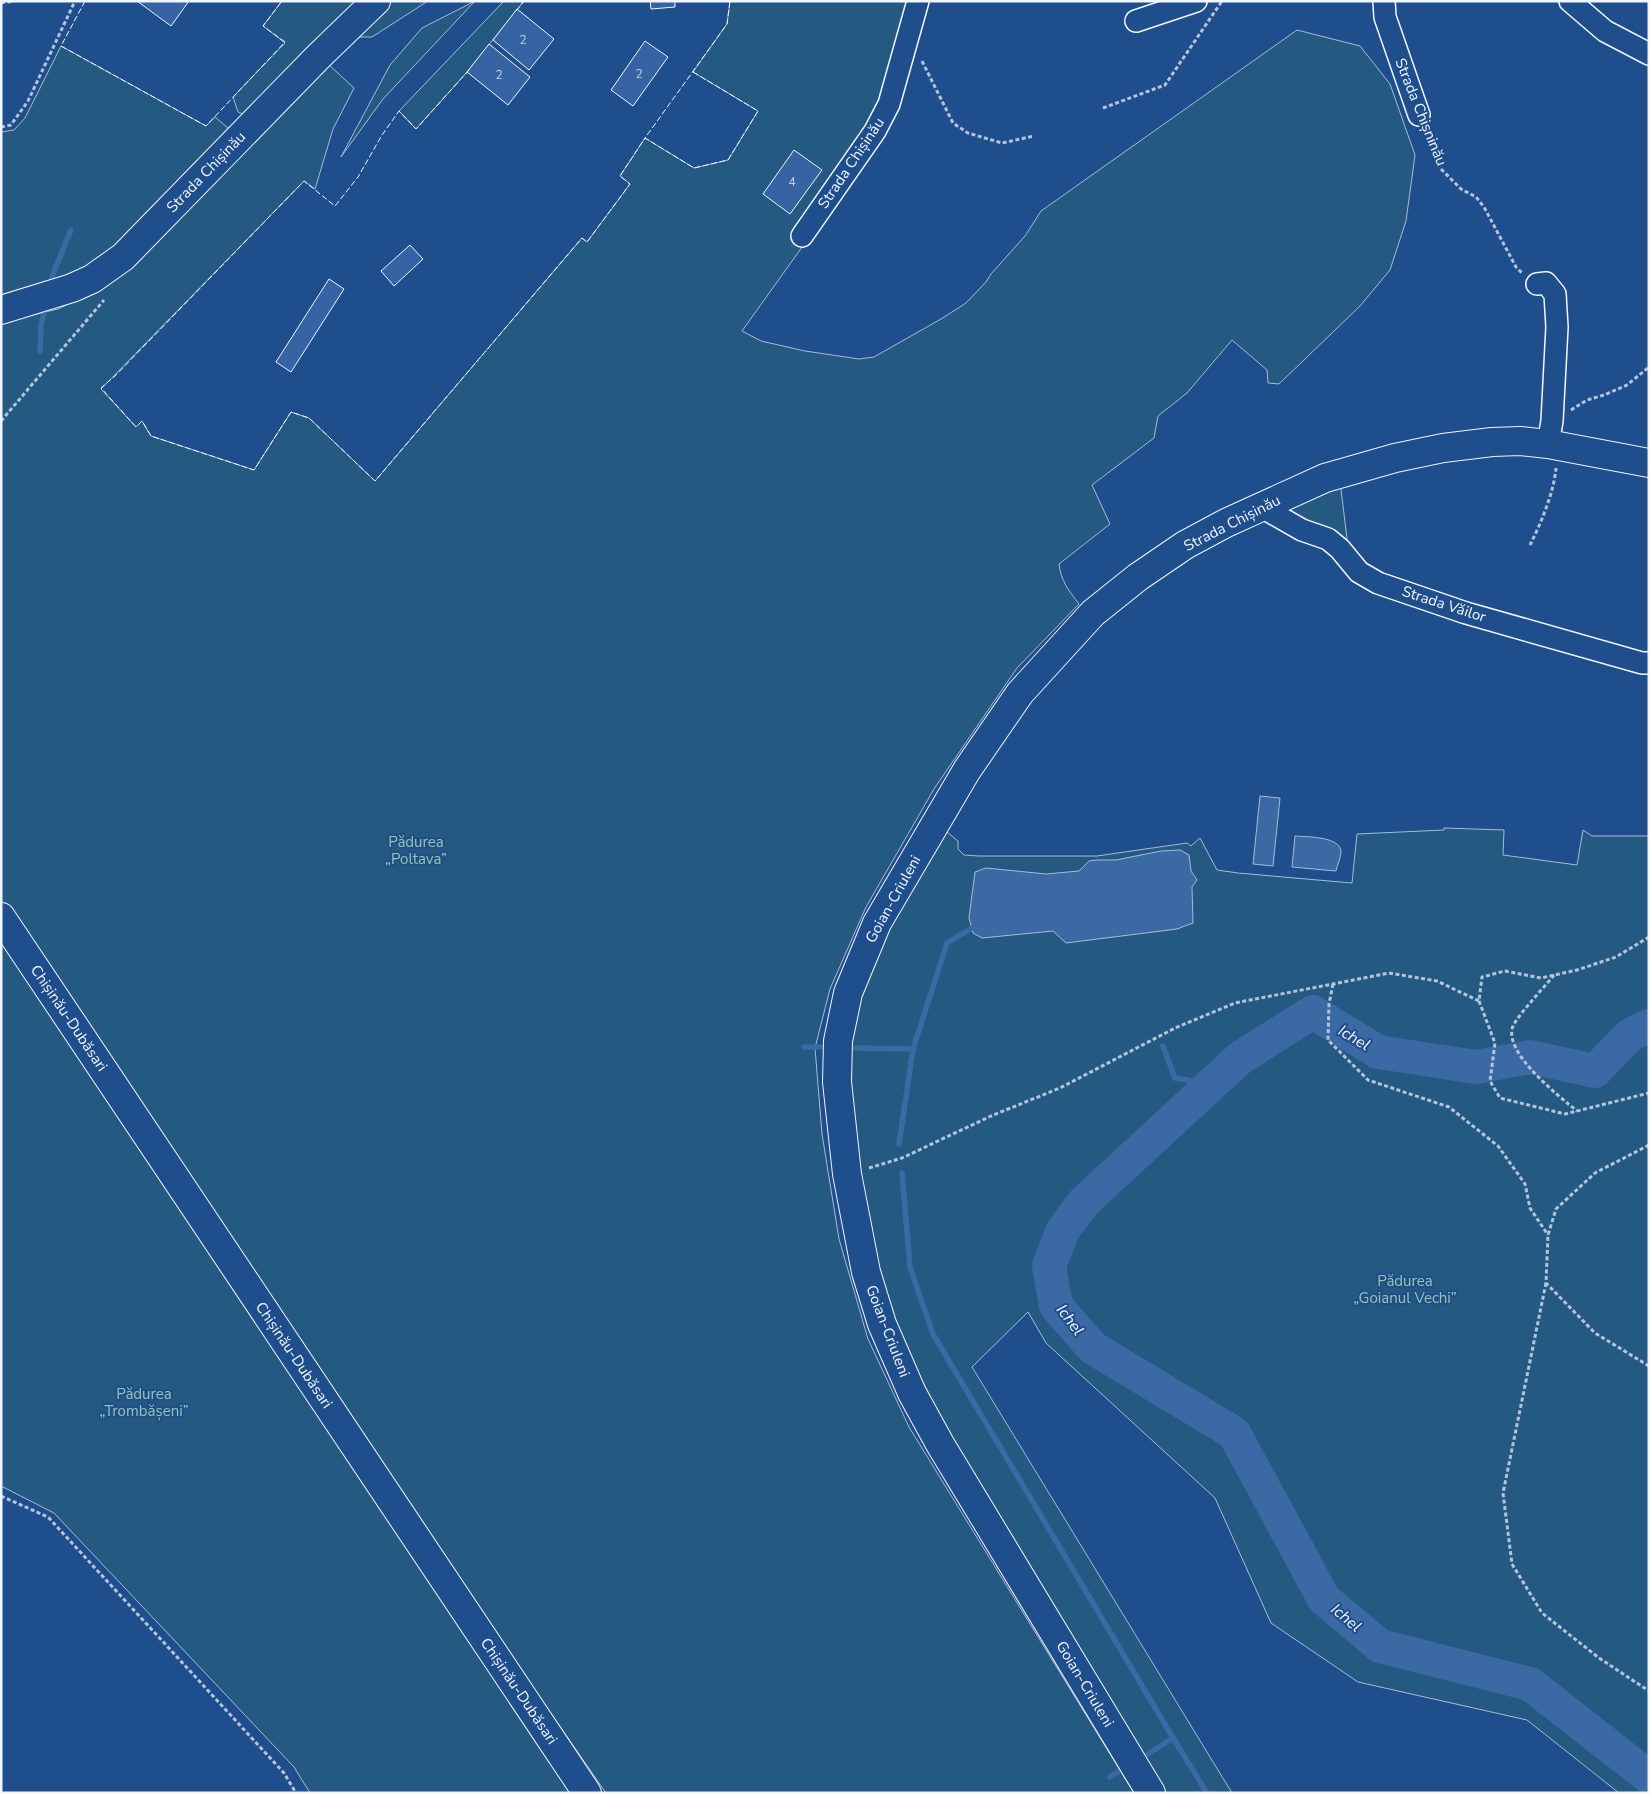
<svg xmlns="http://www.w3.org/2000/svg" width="1650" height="1794" viewBox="0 0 1650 1794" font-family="'Nunito Sans',sans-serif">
	<rect width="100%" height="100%" fill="#1f4e8c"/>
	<g fill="#245a82" stroke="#a8bbd7">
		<polygon points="282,1 363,1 249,117 238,112 233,97 285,43 263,26"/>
		<polygon points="388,1 428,1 372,37 355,37"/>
		<polygon points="475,1 383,99 341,157 390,65 422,28"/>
		<polygon points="504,1 524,1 467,72 416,129 399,111"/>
		<path d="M730,1H910L890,81L805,243L742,331L761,341L805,351L859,359L874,357L941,319L966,303L986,282L991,274L1025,236L1041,211L1297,30L1360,46L1390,84L1415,155L1406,221L1390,270L1360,306L1279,384L1268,383L1267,370L1232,340L1187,393L1158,416L1154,438L1092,485L1110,524L1059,564C1061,581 1069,591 1079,604L1017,668L934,789L866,907L830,989L815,1048L822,1134L839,1239L868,1339L909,1427L1134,1793H606L359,1436L1,902V322L58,309L92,293L327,63L354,88L333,129L315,189L304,181L101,389L136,427L142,421L151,436L254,470L291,412L309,418L375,481L582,238L587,242L630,184L620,176L645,138L694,168L728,160L758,111L693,72L727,24Z"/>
		<polygon points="61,46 206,126 215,117 234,133 128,239 90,265 66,278 1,300 1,132 14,130 25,118"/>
		<polygon points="1341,484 1341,489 1348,547 1290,517 1291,508"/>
		<polygon points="942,828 958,841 958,849 964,855 979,856 1097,856 1187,843 1191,846 1200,838 1217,870 1238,873 1352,883 1357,834 1444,830 1444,828 1504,830 1503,855 1577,865 1583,830 1592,836 1649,836 1649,1793 1619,1793 1527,1720 1358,1682 1271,1623 1215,1498 1046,1343 1028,1312 972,1367 1232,1793 1161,1793 927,1400 874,1271 846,1093 849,1039 860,996 875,951"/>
		<polygon points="1,934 576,1793 310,1793 294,1767 54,1513 1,1486"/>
	</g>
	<g fill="#3b69a3" stroke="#a8bbd7">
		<polygon points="1260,796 1280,798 1273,866 1253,864"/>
		<path d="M1295,836C1306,837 1341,836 1341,852C1341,858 1337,865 1336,871L1292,867Z"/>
		<polygon points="1180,850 1189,855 1191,871 1197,880 1192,887 1193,923 1177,929 1066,943 1053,931 982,938 973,933 969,918 975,872 986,868 1046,874 1079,871 1089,861 1097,860 1116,860 1161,851"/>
	</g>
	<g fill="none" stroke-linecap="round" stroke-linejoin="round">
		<g stroke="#3b69a3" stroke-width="5.5">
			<polyline points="50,286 53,274 71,230"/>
			<polyline points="40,351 41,325 46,305"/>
			<polyline points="1163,1046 1175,1078 1188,1080 1207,1088"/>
			<polyline points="804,1047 821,1047"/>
			<polyline points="855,1048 913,1049"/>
			<polyline points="899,1144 913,1049 947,943 972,928"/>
			<polyline points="902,1173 910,1267 933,1334 1173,1738 1207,1793"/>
			<polyline points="1148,1754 1173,1738"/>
			<polyline points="1110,1777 1118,1772"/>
		</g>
		<polyline stroke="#3b69a3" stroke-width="34" points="1649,1026 1630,1035 1595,1071 1530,1057 1476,1067 1378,1052 1313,1012 1240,1058 1084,1202 1063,1230 1049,1266 1056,1306 1093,1348 1234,1433 1324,1599 1380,1646 1530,1684 1649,1777"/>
	</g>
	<g fill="#3563a3" stroke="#f2f6ff">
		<polygon points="137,1 189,1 171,26"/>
		<polygon points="650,1 675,1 675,7 651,9"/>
		<polygon points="517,9 554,39 529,70 493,40"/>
		<polygon points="645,41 668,57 633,106 611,90"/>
		<polygon points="489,44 530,77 508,105 467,72"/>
		<polygon points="794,150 822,170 790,214 763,194"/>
		<polygon points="410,245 423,259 394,286 381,271"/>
		<polygon points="329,279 344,289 291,372 276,362"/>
	</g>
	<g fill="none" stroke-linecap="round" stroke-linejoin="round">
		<defs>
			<g id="minor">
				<polyline points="1384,1 1385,17 1419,115"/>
				<polyline points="1570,1 1605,31 1649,54"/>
				<polyline points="1136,21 1196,1"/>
				<polyline points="802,236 875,131 889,104 918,1"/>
				<polyline points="1537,284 1546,283 1555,294 1557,327 1552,421 1548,444"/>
				<polyline points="1260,506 1302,530 1328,539 1340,549 1359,572 1378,583 1466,613 1642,663 1649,663"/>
			</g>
			<g id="major">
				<polyline points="1,310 72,288 92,279 123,257 318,57 376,1"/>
				<polyline points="1151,1793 940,1444 912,1393 882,1324 866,1272 847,1174 837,1082 838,1041 848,993 877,923 967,770 1020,693 1093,613 1138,577 1185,545 1226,523 1325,478 1395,458 1443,448 1492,442 1520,441 1548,444 1649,463"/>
			</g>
			<polyline id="highway" points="1,917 587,1793"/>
		</defs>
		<use href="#minor" stroke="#f2f6ff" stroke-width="24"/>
		<use href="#major" stroke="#f2f6ff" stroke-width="30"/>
		<use href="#highway" stroke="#f2f6ff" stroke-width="30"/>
		<g stroke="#b3c4dc" stroke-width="3" stroke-dasharray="4 2.5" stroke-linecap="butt">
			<polyline points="1,3 14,1"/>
			<polyline points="922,61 953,123 968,133 1002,143 1034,136"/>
			<polyline points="1103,108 1165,85 1222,1"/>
			<polyline points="1,127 11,125 28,101 75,1"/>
			<polyline points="1426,133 1441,169 1461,189 1476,197 1484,207 1516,267 1522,273"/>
			<polyline points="1571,410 1587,400 1604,395 1627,385 1649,367"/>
			<polyline points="1,421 104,300"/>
			<path d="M1530,545C1541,523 1554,492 1556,468"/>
			<path d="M1554,975C1542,990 1524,1008 1514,1024C1499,1050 1560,1097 1577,1111"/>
			<polyline points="1333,984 1329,1004 1328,1040 1368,1080 1449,1107 1498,1146 1525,1184 1530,1208 1548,1235"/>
			<polyline points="1479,1001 1495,1043 1490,1081 1500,1098 1565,1114 1649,1093"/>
			<polyline points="1649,1145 1595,1173 1556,1209 1548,1235 1546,1283 1595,1333 1649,1366"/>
			<polyline points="869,1168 902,1158 991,1116 1060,1088 1175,1028 1235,1003 1389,973 1437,981 1479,1001 1482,977 1505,971 1541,978 1577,970 1616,957 1649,937"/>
			<polyline points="1546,1283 1503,1493 1512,1564 1542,1613 1599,1658 1649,1691"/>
			<polyline points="1,1496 48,1517 284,1773 296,1793"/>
		</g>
		<use href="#minor" stroke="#1f4e8c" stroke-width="21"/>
		<use href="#major" stroke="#1f4e8c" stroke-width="28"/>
		<use href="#highway" stroke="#1f4e8c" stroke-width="28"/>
		<g stroke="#f2f6ff" stroke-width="1" stroke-dasharray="6 2.5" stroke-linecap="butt">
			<polyline points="85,1 61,46 206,126 285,42 263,26 282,1"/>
			<polyline points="516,11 524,1"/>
			<polyline points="469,70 416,129 399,111 382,135 358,177 335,206 304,181 115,376 101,388 136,427 142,421 151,436 254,470 291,412 309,418 375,481 582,238 587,242 630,184 620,176 645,138"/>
			<polyline points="693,72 758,111 728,160 694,168 645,138 727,24 730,1"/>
		</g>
	</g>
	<g text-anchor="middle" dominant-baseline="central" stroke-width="4" stroke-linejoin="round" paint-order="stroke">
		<g font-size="12" fill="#c3d1e8">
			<text x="523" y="40">2</text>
			<text x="639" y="74">2</text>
			<text x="499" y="75">2</text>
			<text x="792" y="182">4</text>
		</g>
		<g font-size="15" fill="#f2f6ff" stroke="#1f4e8c">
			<text transform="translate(1421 112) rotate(68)">Strada Chișninău</text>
			<text transform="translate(851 163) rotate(-56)">Strada Chișinău</text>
			<text transform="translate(206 172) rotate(-46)">Strada Chișinău</text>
			<text transform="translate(1232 523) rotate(-27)">Strada Chișinău</text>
			<text transform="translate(1444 604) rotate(18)">Strada Văilor</text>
			<text transform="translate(893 899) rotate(-61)">Goian-Criuleni</text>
			<text transform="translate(69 1018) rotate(56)">Chișinău-Dubăsari</text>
			<text transform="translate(888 1331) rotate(69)">Goian-Criuleni</text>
			<text transform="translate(294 1355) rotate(56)">Chișinău-Dubăsari</text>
			<text transform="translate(1085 1684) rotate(59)">Goian-Criuleni</text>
			<text transform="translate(519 1691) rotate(56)">Chișinău-Dubăsari</text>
		</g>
		<g font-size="15" fill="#97c8a6" stroke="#1f4e8c">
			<text x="416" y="842">Pădurea<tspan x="416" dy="17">„Poltava”</tspan></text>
			<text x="1405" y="1281">Pădurea<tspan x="1405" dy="17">„Goianul Vechi”</tspan></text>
			<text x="144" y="1394">Pădurea<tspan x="144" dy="17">„Trombășeni”</tspan></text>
		</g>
		<g font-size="16" font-style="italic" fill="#f2f6ff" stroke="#1f4e8c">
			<text transform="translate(1354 1038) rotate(31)">Ichel</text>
			<text transform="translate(1070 1320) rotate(53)">Ichel</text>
			<text transform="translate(1346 1618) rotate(40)">Ichel</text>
		</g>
	</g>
	<rect width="1650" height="1794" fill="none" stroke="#f2f6ff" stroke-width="5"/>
</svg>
